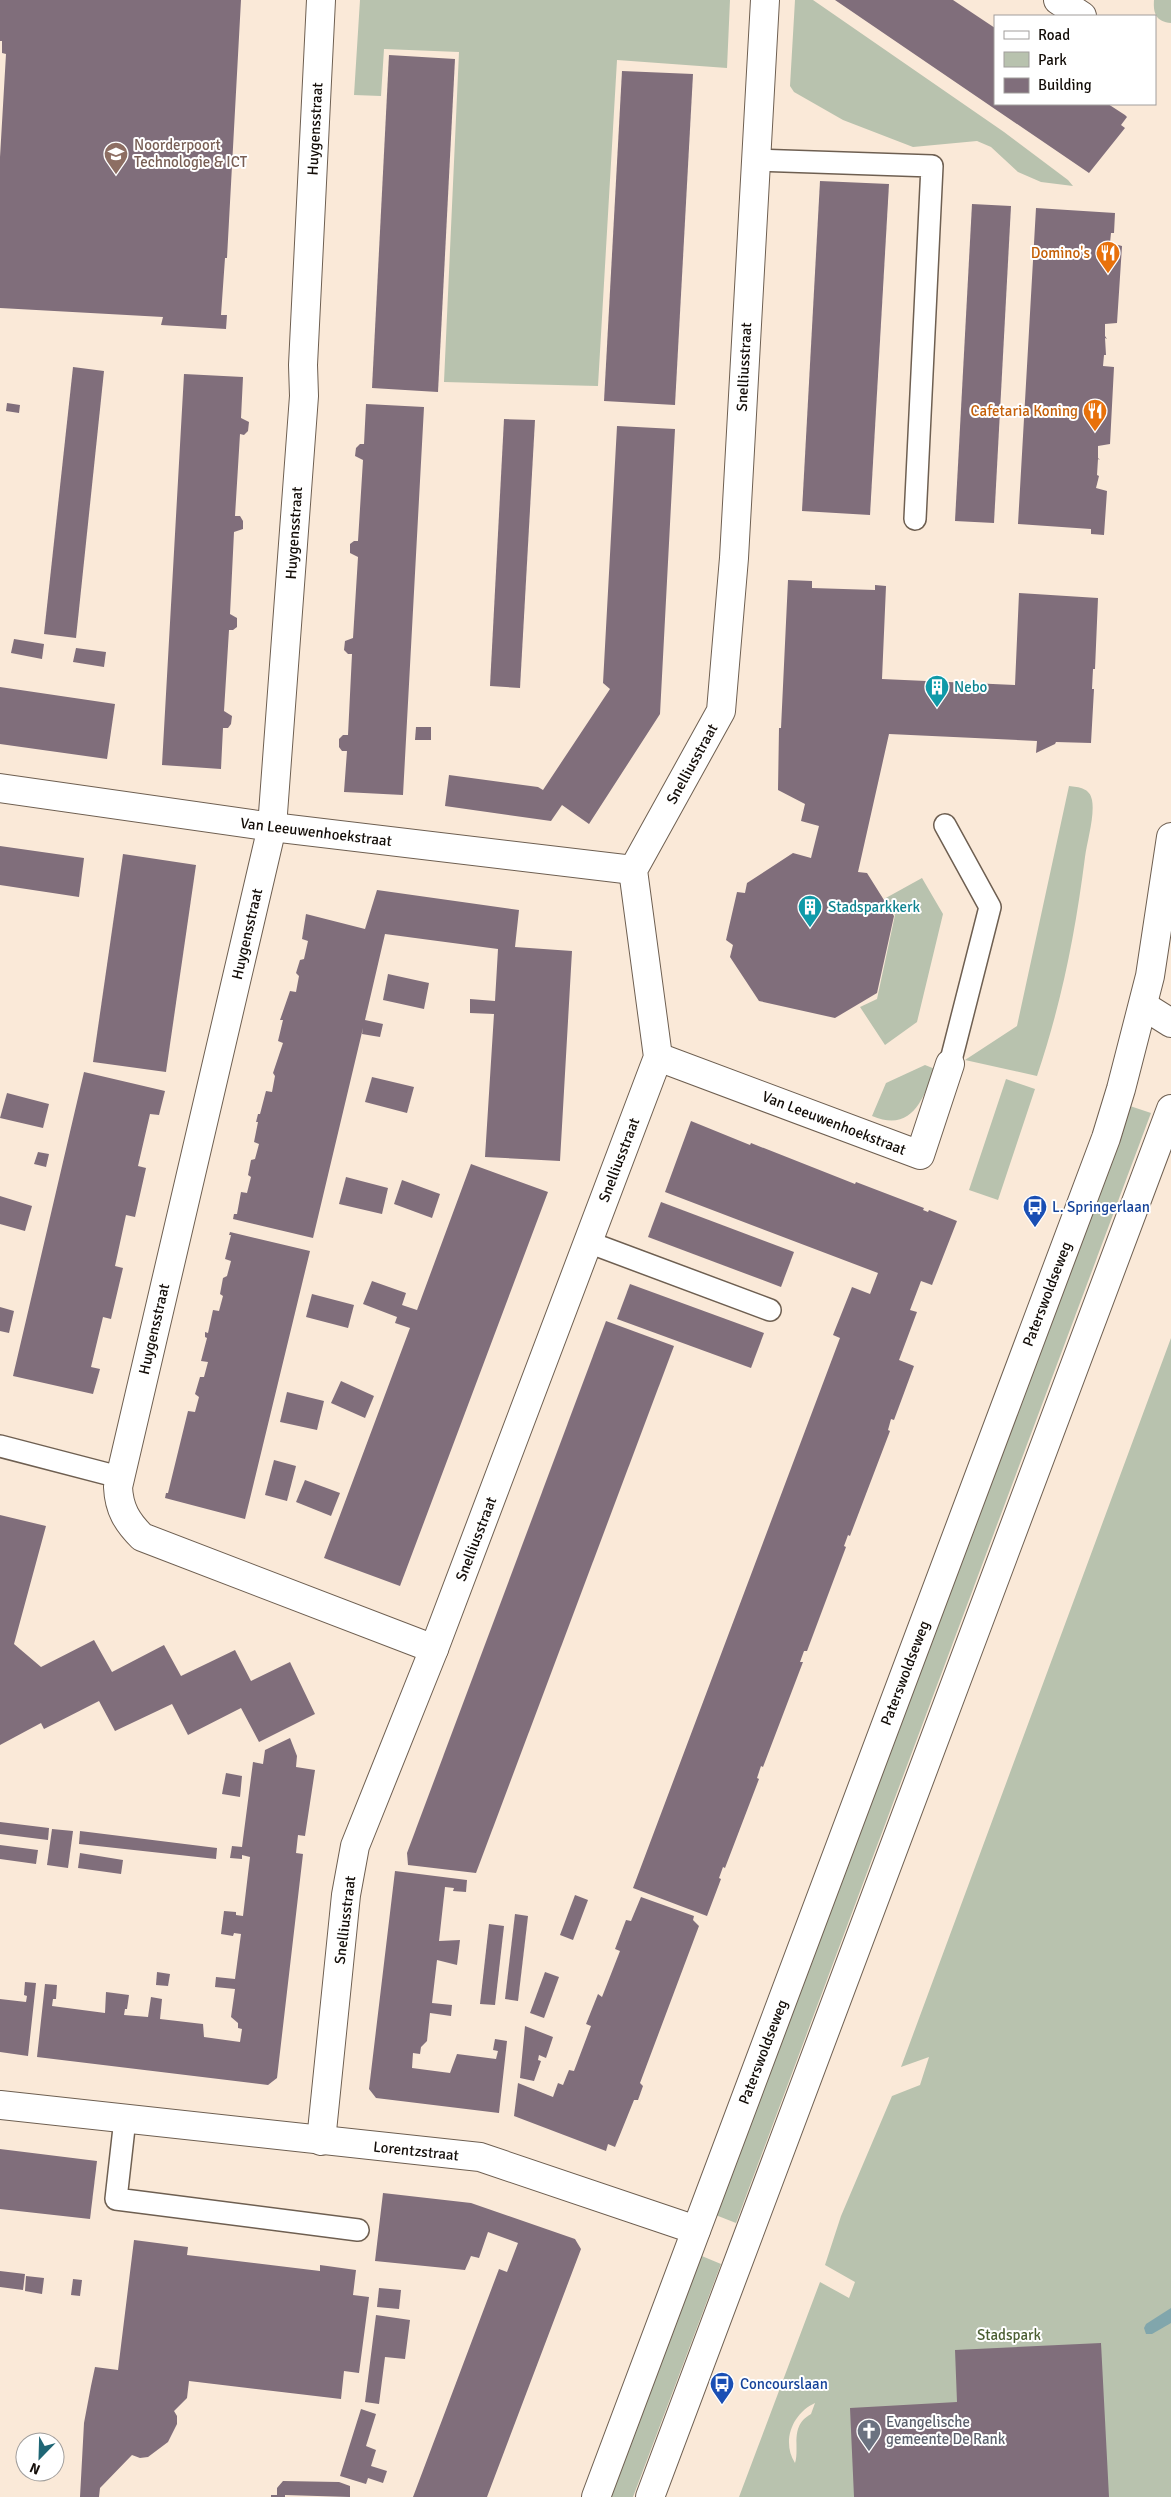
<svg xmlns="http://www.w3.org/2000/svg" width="1171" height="2497" viewBox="0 0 1171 2497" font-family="Signika,sans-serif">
	<rect width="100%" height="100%" fill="#fae9d8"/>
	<g fill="#b8c2ae" fill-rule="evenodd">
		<polygon points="360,0 730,0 727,68 617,60 598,386 444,382 459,52 384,49 381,96 354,95"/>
		<polygon points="795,0 813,0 1004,132 1068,180 1073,186 1041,182 1018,172 991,147 977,141 913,147 843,120 794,92 790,86"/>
		<path d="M1154,0H1171V23C1156,22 1153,13 1154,0Z"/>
		<path d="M1069,786C1079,787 1090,788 1092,800C1095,815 1087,842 1085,857C1075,935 1062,1001 1037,1076L965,1060L1017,1026Z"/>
		<polygon points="922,878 943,914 917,1022 885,1045 860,1007 877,999 895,915 884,899"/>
		<path d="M925,1065L935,1069C923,1098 913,1133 872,1116L886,1083Z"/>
		<polygon points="1006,1079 1035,1089 998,1200 969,1190"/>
		<polygon points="1127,1105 1151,1113 736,2223 713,2214"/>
		<path d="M1171,1338V2497H739L820,2282L849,2298L855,2282L825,2265L841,2216L892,2096L920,2085L929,2057L901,2067ZM815,2403L811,2414C789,2426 800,2448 795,2463C781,2441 793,2413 815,2403Z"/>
		<polygon points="697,2254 721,2264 633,2497 605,2497"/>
	</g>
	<polygon fill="#81a6ac" points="1171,2308 1171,2323 1152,2334 1146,2334 1144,2328 1146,2324"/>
	<g fill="#806e7b">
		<polygon points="0,0 241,0 227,258 225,258 221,315 227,315 226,329 161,325 163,317 0,308 0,157 6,54 2,53 2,41 0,41"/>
		<polygon points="835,0 953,0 995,28 995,104 1108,104 1125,115 1127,117 1121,125 1125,128 1089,173"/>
		<polygon points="389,55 455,59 438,392 372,388"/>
		<polygon points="622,71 693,74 675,405 604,401"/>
		<polygon points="820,181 889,184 870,515 802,511"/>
		<polygon points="972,204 1011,206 994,523 955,521"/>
		<polygon points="1036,208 1115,213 1114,233 1111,233 1110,243 1122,246 1117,323 1105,324 1105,336 1107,339 1105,338 1106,355 1104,355 1103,366 1114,367 1110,444 1098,446 1098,458 1100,460 1098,459 1097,475 1099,476 1096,488 1107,491 1104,535 1091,534 1091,529 1018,524"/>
		<polygon points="73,367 104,371 76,638 44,634"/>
		<polygon points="184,374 243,377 241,418 249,422 248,431 244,435 240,434 235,516 240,516 243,521 243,529 234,532 230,614 237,618 237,627 233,630 229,630 224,711 232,716 231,724 228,728 223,728 221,769 162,765"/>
		<polygon points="7,403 20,405 19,413 6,411"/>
		<polygon points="366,404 424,407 403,795 344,792 347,751 342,751 339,747 339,739 343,735 348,735 352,654 348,654 344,650 345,641 353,638 358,557 350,553 350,544 354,541 358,541 363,460 355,456 356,448 360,444 364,444"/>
		<polygon points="504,419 535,420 520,688 490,686"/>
		<polygon points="617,426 675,429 660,714 589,824 562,805 551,821 445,806 449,775 538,787 543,790 610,689 603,683"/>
		<polygon points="788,580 812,581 812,588 875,590 875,585 886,586 882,679 1015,685 1019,593 1098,598 1095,669 1093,669 1092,689 1094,689 1091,743 1056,742 1055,744 1036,753 1037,741 889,734 858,872 867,873 894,916 877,993 835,1018 759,1001 730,957 733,945 726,940 737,892 745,893 747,883 793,853 811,858 819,826 801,821 805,804 778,790 779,728 781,728"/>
		<polygon points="14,639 44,644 42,659 11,653"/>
		<polygon points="76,648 106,652 104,667 73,662"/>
		<polygon points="0,687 115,704 107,759 0,744"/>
		<polygon points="416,727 431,727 431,740 415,740"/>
		<polygon points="0,846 84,858 79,897 0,885"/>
		<polygon points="123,854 196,865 166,1072 93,1062"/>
		<polygon points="377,890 519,910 515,947 572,951 560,1161 485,1157 494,1014 470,1013 470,999 495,1001 498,949 385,934 365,1020 383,1024 380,1037 362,1034 363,1028 313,1238 233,1219 234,1214 237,1214 241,1192 247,1193 251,1177 248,1175 251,1160 255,1159 259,1144 254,1142 258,1122 256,1122 258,1114 260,1114 266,1091 272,1092 275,1076 273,1073 283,1043 278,1041 283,1020 280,1020 290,991 296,992 299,976 296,973 300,960 304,959 308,941 302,939 306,914 365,929"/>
		<polygon points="388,974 429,983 424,1009 383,1000"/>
		<polygon points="84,1072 165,1091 159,1115 150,1114 138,1166 146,1168 135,1217 126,1215 115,1266 123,1268 111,1319 103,1317 91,1367 100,1369 93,1394 13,1376"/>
		<polygon points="372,1077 414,1087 407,1113 365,1102"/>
		<polygon points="7,1093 49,1104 43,1128 0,1118"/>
		<polygon points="691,1121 750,1145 751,1143 855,1184 856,1182 924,1208 923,1210 928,1212 929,1210 957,1221 932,1285 921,1281 910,1310 917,1312 899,1360 914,1366 894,1420 891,1419 888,1430 890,1431 850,1536 848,1535 844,1546 846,1547 807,1651 804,1651 800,1662 803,1662 763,1767 761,1766 757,1778 759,1779 725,1868 723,1867 719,1878 721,1879 707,1916 633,1888 840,1338 833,1335 852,1287 870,1294 878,1273 665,1192"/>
		<polygon points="38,1152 49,1154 46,1167 34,1164"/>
		<polygon points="471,1164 548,1192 400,1586 324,1558 410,1328 395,1323 397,1317 363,1304 372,1281 406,1293 402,1305 417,1310"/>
		<polygon points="346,1177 388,1188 382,1214 339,1204"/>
		<polygon points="402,1180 440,1194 432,1218 394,1204"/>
		<polygon points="0,1196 32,1206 25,1231 0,1224"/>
		<polygon points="661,1202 794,1252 781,1287 648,1237"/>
		<polygon points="230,1232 310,1251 245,1519 165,1498 166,1493 168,1493 188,1411 195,1412 199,1397 195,1394 200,1377 204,1377 208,1362 201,1361 207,1338 205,1337 205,1332 208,1333 213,1310 219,1311 223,1296 220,1294 223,1278 227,1276 231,1261 225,1259 231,1235 229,1235"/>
		<polygon points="630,1284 764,1333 751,1368 617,1319"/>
		<polygon points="312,1294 354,1305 348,1328 306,1317"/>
		<polygon points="0,1307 14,1311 9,1333 0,1331"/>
		<polygon points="606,1321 674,1346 476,1873 408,1865 407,1853"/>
		<polygon points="341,1381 374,1396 365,1418 331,1403"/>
		<polygon points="287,1392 324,1401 317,1430 280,1422"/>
		<polygon points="274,1460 296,1466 287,1501 265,1495"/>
		<polygon points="305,1480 340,1493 331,1516 296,1502"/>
		<polygon points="0,1515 46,1526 14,1644 41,1667 94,1640 112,1672 164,1645 181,1676 235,1650 251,1681 290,1662 315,1714 259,1742 241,1708 188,1735 172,1704 115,1731 99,1701 44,1729 41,1723 0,1745"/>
		<polygon points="290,1738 297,1756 296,1767 315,1770 305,1836 298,1835 296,1853 303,1854 277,2078 268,2085 37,2057 45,1984 57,1985 56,1999 53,1999 52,2006 105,2013 106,1992 129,1995 127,2009 125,2009 124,2015 148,2017 151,1997 162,1999 160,2019 203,2024 204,2037 240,2042 242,2029 238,2028 238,2023 231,2017 235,1989 215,1987 216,1977 235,1979 241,1934 234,1933 233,1936 221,1934 224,1911 236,1912 236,1915 243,1916 250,1857 242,1855 242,1859 230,1858 232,1846 242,1847 253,1762 263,1764 265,1750"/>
		<polygon points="226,1773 242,1776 240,1797 222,1794"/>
		<polygon points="0,1822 49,1828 48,1840 0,1834"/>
		<polygon points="52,1829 73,1831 68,1868 47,1865"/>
		<polygon points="80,1831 217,1848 216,1859 79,1844"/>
		<polygon points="0,1845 38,1850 36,1864 0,1859"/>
		<polygon points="80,1853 123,1860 121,1874 78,1868"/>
		<polygon points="395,1871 467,1880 466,1892 453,1891 454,1888 445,1887 439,1941 460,1940 457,1965 437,1960 432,2003 452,2005 451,2016 430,2013 427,2041 421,2047 420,2054 413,2053 412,2068 450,2073 457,2054 496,2059 498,2051 493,2050 495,2039 507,2041 499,2113 376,2098 369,2089"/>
		<polygon points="575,1895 588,1900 573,1940 560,1935"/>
		<polygon points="641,1897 694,1916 693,1920 699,1926 640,2083 643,2086 638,2100 634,2100 615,2147 608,2144 606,2151 514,2116 518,2083 553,2097 558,2083 563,2085 569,2070 574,2071 591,2026 586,2024 598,1994 602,1997 620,1951 615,1949 626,1920 631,1921"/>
		<polygon points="515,1914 528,1916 518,2001 505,1999"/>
		<polygon points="489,1924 504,1926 495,2005 480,2004"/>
		<polygon points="157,1972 170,1974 168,1986 156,1985"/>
		<polygon points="545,1972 559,1977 544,2018 530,2013"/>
		<polygon points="25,1982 36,1983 28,2056 0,2052 0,1999 26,2002 27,1996 24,1995"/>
		<polygon points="525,2026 553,2037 546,2058 539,2055 538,2060 541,2061 534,2081 520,2078"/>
		<polygon points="0,2149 97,2161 90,2219 0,2209"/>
		<polygon points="383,2193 471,2203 575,2239 581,2249 487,2497 413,2497 499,2269 507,2272 518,2243 488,2232 479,2258 471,2256 465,2270 375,2261"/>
		<polygon points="134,2240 188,2247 187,2255 320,2271 320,2265 356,2270 353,2295 369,2297 359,2373 344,2371 341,2399 189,2381 187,2398 174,2411 177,2416 177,2424 168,2442 148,2457 140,2458 132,2455 100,2488 99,2497 80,2497 84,2423 91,2386 95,2367 118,2370"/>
		<polygon points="0,2271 25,2274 23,2290 0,2287"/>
		<polygon points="26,2276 44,2278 42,2294 25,2291"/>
		<polygon points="73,2279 82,2280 80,2296 71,2295"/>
		<polygon points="379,2288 401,2290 399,2309 377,2307"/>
		<polygon points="376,2315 410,2320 405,2359 385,2357 379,2404 365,2402"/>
		<polygon points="1101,2343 1109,2497 854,2497 850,2408 957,2402 955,2350"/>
		<polygon points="361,2409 376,2414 366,2446 376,2450 371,2466 387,2471 383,2483 368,2478 366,2484 340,2476"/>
		<polygon points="283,2481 339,2482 350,2486 350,2497 285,2495 285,2497 271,2497 271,2495 277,2495 277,2488"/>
	</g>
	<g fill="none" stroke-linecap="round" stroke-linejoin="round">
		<defs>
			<g id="lane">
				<polyline points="756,160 932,166 915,519"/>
				<polyline points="945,825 990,907 950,1064"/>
				<polyline points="588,1242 770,1310"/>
				<polyline points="0,1446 119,1477"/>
				<polyline points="125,2119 116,2199 358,2230"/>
			</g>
			<g id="street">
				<path d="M321,0L303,365L304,396L272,827L118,1487C119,1509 127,1522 142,1537L434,1649"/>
				<polyline points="1058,0 1082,16"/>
				<polyline points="0,788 272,827 633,870"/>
				<polyline points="658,1057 920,1155 950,1064"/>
				<polyline points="0,2105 480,2157 696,2230"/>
				<polyline points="321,2141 346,1895 355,1846 434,1649 658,1057 633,870 721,711 734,558 765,0"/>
			</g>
			<g id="secondary">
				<polyline points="1144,1006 1171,1023"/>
				<polyline points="596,2497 1106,1138 1121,1089 1150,976 1171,837"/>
				<polyline points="650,2497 1171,1109"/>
			</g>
		</defs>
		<use href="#lane" stroke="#6e5f51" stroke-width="24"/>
		<use href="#street" stroke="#6e5f51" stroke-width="30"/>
		<use href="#secondary" stroke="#6e5f51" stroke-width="30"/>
		<use href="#lane" stroke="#fff" stroke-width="21"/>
		<use href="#street" stroke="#fff" stroke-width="28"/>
		<use href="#secondary" stroke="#fff" stroke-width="28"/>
	</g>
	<defs>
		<symbol id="university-pin" viewBox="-11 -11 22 30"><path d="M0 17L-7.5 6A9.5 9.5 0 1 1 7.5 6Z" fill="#8d6e63" stroke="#fff"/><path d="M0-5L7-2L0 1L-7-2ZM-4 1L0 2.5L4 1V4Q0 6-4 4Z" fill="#fff"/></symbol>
		<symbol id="restaurant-pin" viewBox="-11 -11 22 30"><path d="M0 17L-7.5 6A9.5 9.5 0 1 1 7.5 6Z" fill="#e8710a" stroke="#fff"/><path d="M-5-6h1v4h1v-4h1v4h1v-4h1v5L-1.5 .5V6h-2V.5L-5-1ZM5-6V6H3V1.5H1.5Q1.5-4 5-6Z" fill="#fff"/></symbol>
		<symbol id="building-pin" viewBox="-11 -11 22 30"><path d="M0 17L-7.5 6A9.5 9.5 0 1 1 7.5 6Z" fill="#0f9aa8" stroke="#fff"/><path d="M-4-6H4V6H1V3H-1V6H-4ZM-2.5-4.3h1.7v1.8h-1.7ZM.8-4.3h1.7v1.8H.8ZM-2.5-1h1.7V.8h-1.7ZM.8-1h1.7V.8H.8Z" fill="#fff"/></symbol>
		<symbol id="bus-pin" viewBox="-11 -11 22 30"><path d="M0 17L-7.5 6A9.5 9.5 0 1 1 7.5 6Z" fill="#1a4fb4" stroke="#fff"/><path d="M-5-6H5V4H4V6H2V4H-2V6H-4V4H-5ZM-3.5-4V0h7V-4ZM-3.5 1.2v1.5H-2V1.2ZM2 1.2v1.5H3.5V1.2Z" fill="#fff"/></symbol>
		<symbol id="church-pin" viewBox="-11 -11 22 30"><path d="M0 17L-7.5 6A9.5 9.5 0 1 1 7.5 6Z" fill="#6b7280" stroke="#fff"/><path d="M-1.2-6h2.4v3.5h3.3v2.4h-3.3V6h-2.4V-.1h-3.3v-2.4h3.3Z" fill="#fff"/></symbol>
	</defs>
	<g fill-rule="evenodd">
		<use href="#university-pin" x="102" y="140" width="28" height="38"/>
		<use href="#restaurant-pin" x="1094" y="239" width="28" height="38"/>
		<use href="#restaurant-pin" x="1081" y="397" width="28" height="38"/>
		<use href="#building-pin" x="923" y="673" width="28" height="38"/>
		<use href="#building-pin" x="796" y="893" width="28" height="38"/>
		<use href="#bus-pin" x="1021" y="1193" width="28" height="38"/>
		<use href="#bus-pin" x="708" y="2370" width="28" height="38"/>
		<use href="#church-pin" x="855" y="2417" width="28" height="38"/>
	</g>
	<g text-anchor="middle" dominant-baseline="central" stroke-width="4" stroke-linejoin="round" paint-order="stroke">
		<g font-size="15" fill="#130d08" stroke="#fff">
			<text transform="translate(315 129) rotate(-87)">Huygensstraat</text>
			<text transform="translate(744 367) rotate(-87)">Snelliusstraat</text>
			<text transform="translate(294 533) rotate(-86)">Huygensstraat</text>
			<text transform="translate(692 764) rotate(-61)">Snelliusstraat</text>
			<text transform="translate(316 832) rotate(7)">Van Leeuwenhoekstraat</text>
			<text transform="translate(247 934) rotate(-77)">Huygensstraat</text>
			<text transform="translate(834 1123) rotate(21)">Van Leeuwenhoekstraat</text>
			<text transform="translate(619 1160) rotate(-69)">Snelliusstraat</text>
			<text transform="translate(1047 1294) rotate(-69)">Paterswoldseweg</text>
			<text transform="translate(154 1329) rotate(-77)">Huygensstraat</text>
			<text transform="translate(476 1539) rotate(-69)">Snelliusstraat</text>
			<text transform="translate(905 1673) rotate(-69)">Paterswoldseweg</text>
			<text transform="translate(345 1920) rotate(-83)">Snelliusstraat</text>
			<text transform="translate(763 2052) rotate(-69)">Paterswoldseweg</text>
			<text transform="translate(416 2151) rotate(6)">Lorentzstraat</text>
		</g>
		<g font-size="15" fill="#785e54" stroke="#fff" text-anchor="start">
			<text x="134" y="145">Noorderpoort<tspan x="134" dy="17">Technologie &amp; ICT</tspan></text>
		</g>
		<g font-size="15" fill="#c56008" stroke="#fff" text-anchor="end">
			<text x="1090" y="253">Domino's</text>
			<text x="1078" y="411">Cafetaria Koning</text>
		</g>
		<g font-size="15" fill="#0d838f" stroke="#fff" text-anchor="start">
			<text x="954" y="687">Nebo</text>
			<text x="828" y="907">Stadsparkkerk</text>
		</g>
		<g font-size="15" fill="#164399" stroke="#fff" text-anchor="start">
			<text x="1052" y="1207">L. Springerlaan</text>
			<text x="740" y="2384">Concourslaan</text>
		</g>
		<g font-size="15" fill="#4b5e32" stroke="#fff">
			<text x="1009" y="2335">Stadspark</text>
		</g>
		<g font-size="15" fill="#5b616d" stroke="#fff" text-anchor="start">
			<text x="886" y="2422">Evangelische<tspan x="886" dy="17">gemeente De Rank</tspan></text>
		</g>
	</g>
	<rect x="994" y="15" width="162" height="90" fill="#ffffff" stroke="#a19e9c"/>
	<rect x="1004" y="31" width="25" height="8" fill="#ffffff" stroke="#a19e9c"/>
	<text x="1038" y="40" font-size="15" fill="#130d08">Road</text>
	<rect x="1004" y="52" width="25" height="15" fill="#b8c2ae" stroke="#a19e9c"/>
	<text x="1038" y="65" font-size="15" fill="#130d08">Park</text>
	<rect x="1004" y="78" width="25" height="15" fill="#806e7b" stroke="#a19e9c"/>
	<text x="1038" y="90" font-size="15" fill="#130d08">Building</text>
	<g transform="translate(40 2457) rotate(203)"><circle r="24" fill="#ffffff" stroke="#a19e9c"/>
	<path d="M0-4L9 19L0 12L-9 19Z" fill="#1f6675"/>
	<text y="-8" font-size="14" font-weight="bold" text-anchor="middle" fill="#130d08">N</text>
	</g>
</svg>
